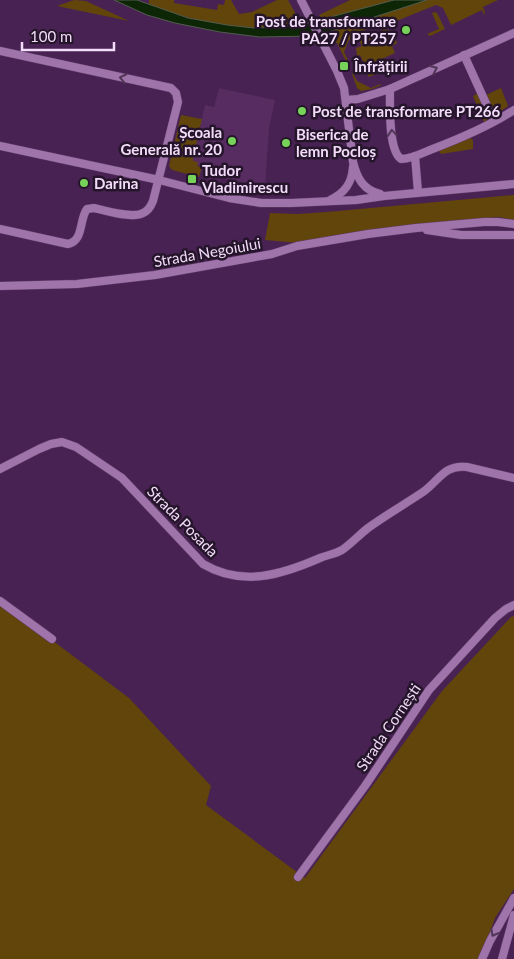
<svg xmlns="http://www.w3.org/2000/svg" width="514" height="959" viewBox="0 0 514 959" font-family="Lato,sans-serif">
	<rect width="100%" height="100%" fill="#482252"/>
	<polygon fill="#572c61" points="219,88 275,100 269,128 265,189 254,189 255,185 219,177 218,181 204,178 206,168 197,166 192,161 205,105 214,107"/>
	<g fill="#62450b">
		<polygon points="74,0 86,1 129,21 57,6"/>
		<path d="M149,0H174V3L217,10L218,4L224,5L225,0H231L239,14L252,12L277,0H288L302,25C251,35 196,22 149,5Z"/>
		<polygon points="350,0 394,0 322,20 319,15"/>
		<path d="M427,0H498L483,7L485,12L484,15L482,10L451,25L443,8L436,5L394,22L392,18L386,20L387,25L381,23L365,30L364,33C370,36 378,32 384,29L392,31L397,43L392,46L395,53L371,64L376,74L369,77L365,71L367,70L360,55L357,56L356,48L362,46L357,36L349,40L344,52L349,62L347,63L337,43L333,42L329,32Z"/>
		<polygon points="435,12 437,13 445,29 430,36 427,34 439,29 432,13"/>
		<polygon points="353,73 357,81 371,88 380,84 381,85 372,89 361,91 357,88 352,74"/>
		<polygon points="501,88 508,106 495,115 486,95"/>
		<polygon points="478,93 490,119 484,122 473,96"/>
		<polygon points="181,115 202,119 194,154 173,149"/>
		<polygon points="470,138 473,140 473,149 441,154 439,151"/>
		<polygon points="172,153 193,157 193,161 198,162 197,166 202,167 199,177 172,170 169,166"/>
		<polygon points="514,195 514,220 499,217 374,229 298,243 265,240 270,213 297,214 327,212"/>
		<polygon points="0,601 129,698 211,786 206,805 305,878 442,691 511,617 514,616 514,889 495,918 481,959 0,959"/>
	</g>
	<polygon fill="#0d2605" stroke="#525d4e" points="114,0 137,0 188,18 227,25 254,28 297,26 394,0 427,0 328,32 309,36 260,37 220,32 175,23 147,15"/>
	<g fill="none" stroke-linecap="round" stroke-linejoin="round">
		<defs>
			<g id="minor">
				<path d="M301,0L337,71L344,88L353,162C357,178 363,190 380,194"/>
				<path d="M0,51L171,88L176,93L178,102L153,201C151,206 148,211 143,213C132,219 106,211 94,208L87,209C79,219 84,241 68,244L0,229"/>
				<polyline points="464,55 494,121"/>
				<path d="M390,89C390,105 388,150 401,159C411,159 421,154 430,150C459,139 488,127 514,110"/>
				<polyline points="346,100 358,99 390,89 514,33"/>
				<polyline points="0,146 159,180 229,198 261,203 291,203 356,200 384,196 514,184"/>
				<polyline points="415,156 418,192"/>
				<path d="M330,200C345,193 352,183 353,167"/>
				<polyline points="427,230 461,235 512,235"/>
				<polyline points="0,286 77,284 155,275 272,254 297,246 368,234 416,228 484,222 498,222 514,224"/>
				<path d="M0,469L39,449L51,444L62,442L76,447L122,478L203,564C242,587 281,575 320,558C327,555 335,554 342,550C351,544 359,535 368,528C386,515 405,504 423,492C439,481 444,464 467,467L514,478"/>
				<polyline points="0,601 52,639"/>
				<polyline points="298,877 365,786 429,690 495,618 506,609 514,605"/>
				<polyline points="482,959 490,941 514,898"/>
				<polyline points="502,959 514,915"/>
			</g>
		</defs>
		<use href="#minor" stroke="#603e69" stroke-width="9"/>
		<use href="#minor" stroke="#9f74aa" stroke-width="8"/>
	</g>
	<defs><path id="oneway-chevron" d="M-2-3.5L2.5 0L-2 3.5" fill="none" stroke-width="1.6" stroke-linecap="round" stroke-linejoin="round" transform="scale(1.25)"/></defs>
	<g stroke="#503657">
		<use href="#oneway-chevron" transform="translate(434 69) rotate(-24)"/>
		<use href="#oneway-chevron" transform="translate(123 78) rotate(-168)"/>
		<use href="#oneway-chevron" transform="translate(392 133) rotate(-95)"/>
		<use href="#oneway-chevron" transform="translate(494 933) rotate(118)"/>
	</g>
	<g fill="#77d25a" stroke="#25152a" stroke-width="2">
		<circle cx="406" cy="30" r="5"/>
		<rect x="339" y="61" width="10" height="10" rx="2.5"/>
		<circle cx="302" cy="111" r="5"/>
		<circle cx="232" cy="141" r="5"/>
		<circle cx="286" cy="143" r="5"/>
		<rect x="187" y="174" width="10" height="10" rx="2.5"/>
		<circle cx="84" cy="183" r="5"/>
	</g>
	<g text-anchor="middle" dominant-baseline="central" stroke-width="5" stroke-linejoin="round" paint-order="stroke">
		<g font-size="15" font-weight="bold" fill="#f3dcf9" stroke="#25152a" text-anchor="start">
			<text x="396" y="21" text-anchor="end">Post de transformare<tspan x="396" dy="17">PA27 / PT257</tspan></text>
			<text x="354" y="66">Înfrățirii</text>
			<text x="312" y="111">Post de transformare PT266</text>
			<text x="222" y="132" text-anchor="end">Școala<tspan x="222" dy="17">Generală nr. 20</tspan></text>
			<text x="296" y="134">Biserica de<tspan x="296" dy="17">lemn Pocloș</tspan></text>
			<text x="202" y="170">Tudor<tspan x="202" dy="17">Vladimirescu</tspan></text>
			<text x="94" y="183">Darina</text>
		</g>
		<g font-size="15" fill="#f3dcf9" stroke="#25152a">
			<text transform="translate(207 252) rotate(-10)">Strada Negoiului</text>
			<text transform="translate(183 521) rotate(45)">Strada Posada</text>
			<text transform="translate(388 727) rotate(-56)">Strada Cornești</text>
		</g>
	</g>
	<path d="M22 42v8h92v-8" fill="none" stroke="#f3dcf9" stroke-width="2.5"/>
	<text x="30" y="42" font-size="15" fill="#f3dcf9" stroke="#25152a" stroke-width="4" paint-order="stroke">100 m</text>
</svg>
